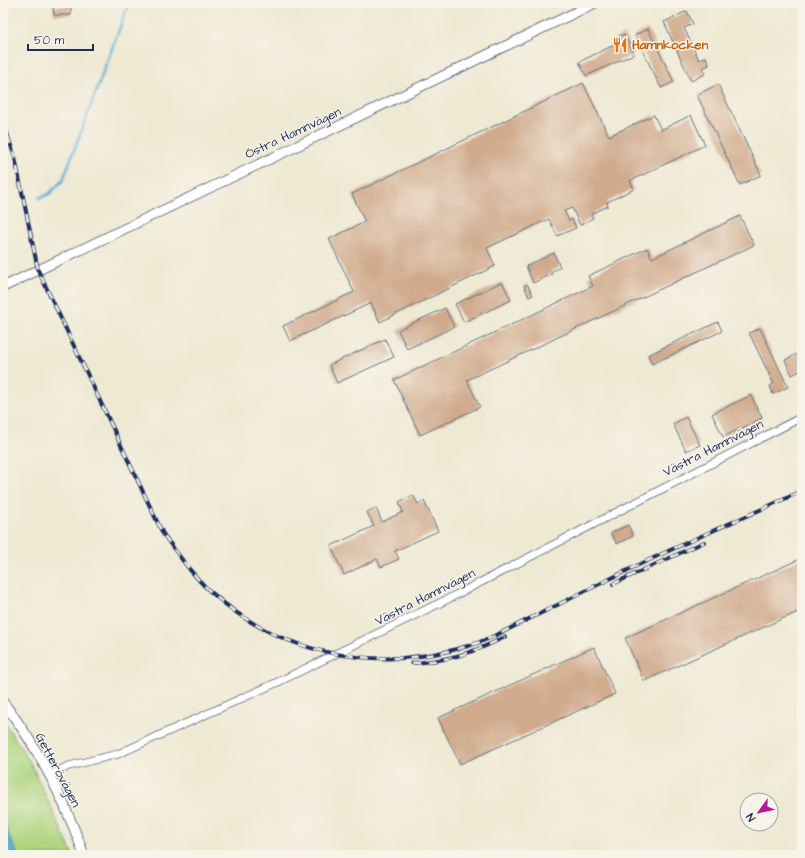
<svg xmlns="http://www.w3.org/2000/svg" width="805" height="858" viewBox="0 0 805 858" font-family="'Architects Daughter',sans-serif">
	<defs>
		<pattern id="water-ripples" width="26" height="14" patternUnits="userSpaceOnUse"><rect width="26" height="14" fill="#5dadd8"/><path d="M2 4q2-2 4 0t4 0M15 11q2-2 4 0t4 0" fill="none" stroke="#4c8db2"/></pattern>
	</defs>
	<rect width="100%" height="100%" fill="#f7f3e8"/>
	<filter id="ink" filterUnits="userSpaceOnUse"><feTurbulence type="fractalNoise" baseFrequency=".025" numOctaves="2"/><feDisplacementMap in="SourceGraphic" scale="8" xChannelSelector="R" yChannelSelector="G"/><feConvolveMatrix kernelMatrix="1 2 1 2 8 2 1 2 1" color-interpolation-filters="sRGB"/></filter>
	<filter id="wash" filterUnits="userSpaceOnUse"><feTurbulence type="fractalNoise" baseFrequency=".012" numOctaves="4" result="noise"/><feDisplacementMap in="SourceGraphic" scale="16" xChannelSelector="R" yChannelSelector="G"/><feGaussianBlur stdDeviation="0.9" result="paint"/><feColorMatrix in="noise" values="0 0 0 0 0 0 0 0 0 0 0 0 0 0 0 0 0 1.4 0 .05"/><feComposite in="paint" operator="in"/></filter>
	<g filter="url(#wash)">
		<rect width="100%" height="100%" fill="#eee9d2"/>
		<polygon fill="#add47e" stroke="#64826e" points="3,720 30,762 73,855 3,855"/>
		<polygon fill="url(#water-ripples)" stroke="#3c6e9b" points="3,815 9,836 18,855 3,855"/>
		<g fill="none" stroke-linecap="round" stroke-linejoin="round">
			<polyline stroke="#5dadd8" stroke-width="2.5" points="39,198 49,194 63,180 129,3"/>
		</g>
		<g id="blocks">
			<g fill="#d0aa8c">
				<polygon points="53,6 71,6 71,15 54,15"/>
				<polygon points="687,11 693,24 684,28 699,60 706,57 709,65 702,68 705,74 691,81 664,22"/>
				<polygon points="648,29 674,82 661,88 635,35"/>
				<polygon points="624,34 634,54 586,76 579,62 618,43 616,38"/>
				<polygon points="583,83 609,136 654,115 661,130 691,115 705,145 630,181 634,189 607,202 608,206 591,214 593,218 580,225 572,208 564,211 569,221 572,219 576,228 557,236 549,219 487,248 495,266 380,322 371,303 290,341 283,326 354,292 329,239 365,222 352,194"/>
				<polygon points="718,84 761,175 740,185 697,95"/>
				<polygon points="740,216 754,245 467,380 480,407 420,435 394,380 593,286 588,276 647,248 652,258"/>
				<polygon points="554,253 560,267 551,272 552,274 533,283 526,266"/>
				<polygon points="502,282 511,300 464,322 455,304"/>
				<polygon points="527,284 533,295 529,297 524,286"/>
				<polygon points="445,308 454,327 407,349 398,330"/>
				<polygon points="718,322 722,331 652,364 648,355"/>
				<polygon points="760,328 788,387 773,394 770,386 774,384 749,333"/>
				<polygon points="385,339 394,357 337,383 329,365"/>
				<polygon points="801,352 802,370 792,375 785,360"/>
				<polygon points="751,395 762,418 723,437 712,414"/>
				<polygon points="686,417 700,445 686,451 673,424"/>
				<polygon points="413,495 418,504 424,501 438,531 395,551 399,559 381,567 377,559 344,575 331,546 374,526 367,512 376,508 382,522 403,512 399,502"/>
				<polygon points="628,525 633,536 617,544 611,533"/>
				<polygon points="802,558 802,610 644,681 625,638"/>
				<polygon points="594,647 615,694 460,764 438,718"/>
			</g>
		</g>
	</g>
	<g filter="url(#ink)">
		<use href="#blocks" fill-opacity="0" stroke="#657087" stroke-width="1"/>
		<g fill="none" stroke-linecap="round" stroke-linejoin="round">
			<defs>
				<polyline id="minor" points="49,775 69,766 118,754 278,682 450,598 802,417"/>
				<g id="tertiary">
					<polyline points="3,287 595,3"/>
					<path d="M3,702C38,747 65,801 84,855"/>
				</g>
			</defs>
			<use href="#minor" stroke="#657087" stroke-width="9"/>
			<use href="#tertiary" stroke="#657087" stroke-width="11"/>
			<use href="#minor" stroke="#fff" stroke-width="7"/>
			<use href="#tertiary" stroke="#fff" stroke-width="9"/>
			<defs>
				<g id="rail">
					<path d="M3,121L15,158L38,270L163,534C178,554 192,575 211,592C281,656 378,673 468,646C492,639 514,626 537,615C566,601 595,586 624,572C683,543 743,518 802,491"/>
					<polyline points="613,584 704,542"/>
					<path d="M412,663C447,661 473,653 505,637"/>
				</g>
			</defs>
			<use href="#rail" stroke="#1b2f5e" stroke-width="4"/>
			<use href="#rail" stroke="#f7f3e8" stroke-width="2.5" stroke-dasharray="8" stroke-linecap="butt"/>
		</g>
	</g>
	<defs>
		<symbol id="restaurant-bare" viewBox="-9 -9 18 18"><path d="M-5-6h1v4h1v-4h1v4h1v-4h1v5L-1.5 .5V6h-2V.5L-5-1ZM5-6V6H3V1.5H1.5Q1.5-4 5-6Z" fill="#e8710a" stroke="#f7f3e8" stroke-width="2.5" paint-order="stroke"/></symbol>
	</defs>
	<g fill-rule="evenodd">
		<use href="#restaurant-bare" x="609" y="34" width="22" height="22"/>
	</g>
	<g text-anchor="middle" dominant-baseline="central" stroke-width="3" stroke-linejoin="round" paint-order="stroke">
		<g font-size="13" font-weight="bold" fill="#c56008" stroke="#f7f3e8" text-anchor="start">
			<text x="632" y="45">Hamnkocken</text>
		</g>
		<g font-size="13" fill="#1b2f5e" stroke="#f7f3e8">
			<text transform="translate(293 133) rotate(-25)">Östra Hamnvägen</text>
			<text transform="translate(713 448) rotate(-27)">Västra Hamnvägen</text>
			<text transform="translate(425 597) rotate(-27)">Västra Hamnvägen</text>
			<text transform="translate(58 770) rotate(62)">Getterövägen</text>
		</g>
	</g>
	<rect width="805" height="858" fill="none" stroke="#f7f3e8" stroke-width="16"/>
	<g transform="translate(759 812) rotate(237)"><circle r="19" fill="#f7f3e8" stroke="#9fa5b1"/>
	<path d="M0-3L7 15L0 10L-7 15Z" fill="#b5179e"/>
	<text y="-6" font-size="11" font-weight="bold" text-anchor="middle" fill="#1b2f5e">N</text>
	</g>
	<path d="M28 44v6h65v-6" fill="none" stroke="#1b2f5e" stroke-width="2"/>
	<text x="34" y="44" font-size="12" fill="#1b2f5e" stroke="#f7f3e8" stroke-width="3" paint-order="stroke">50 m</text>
</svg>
